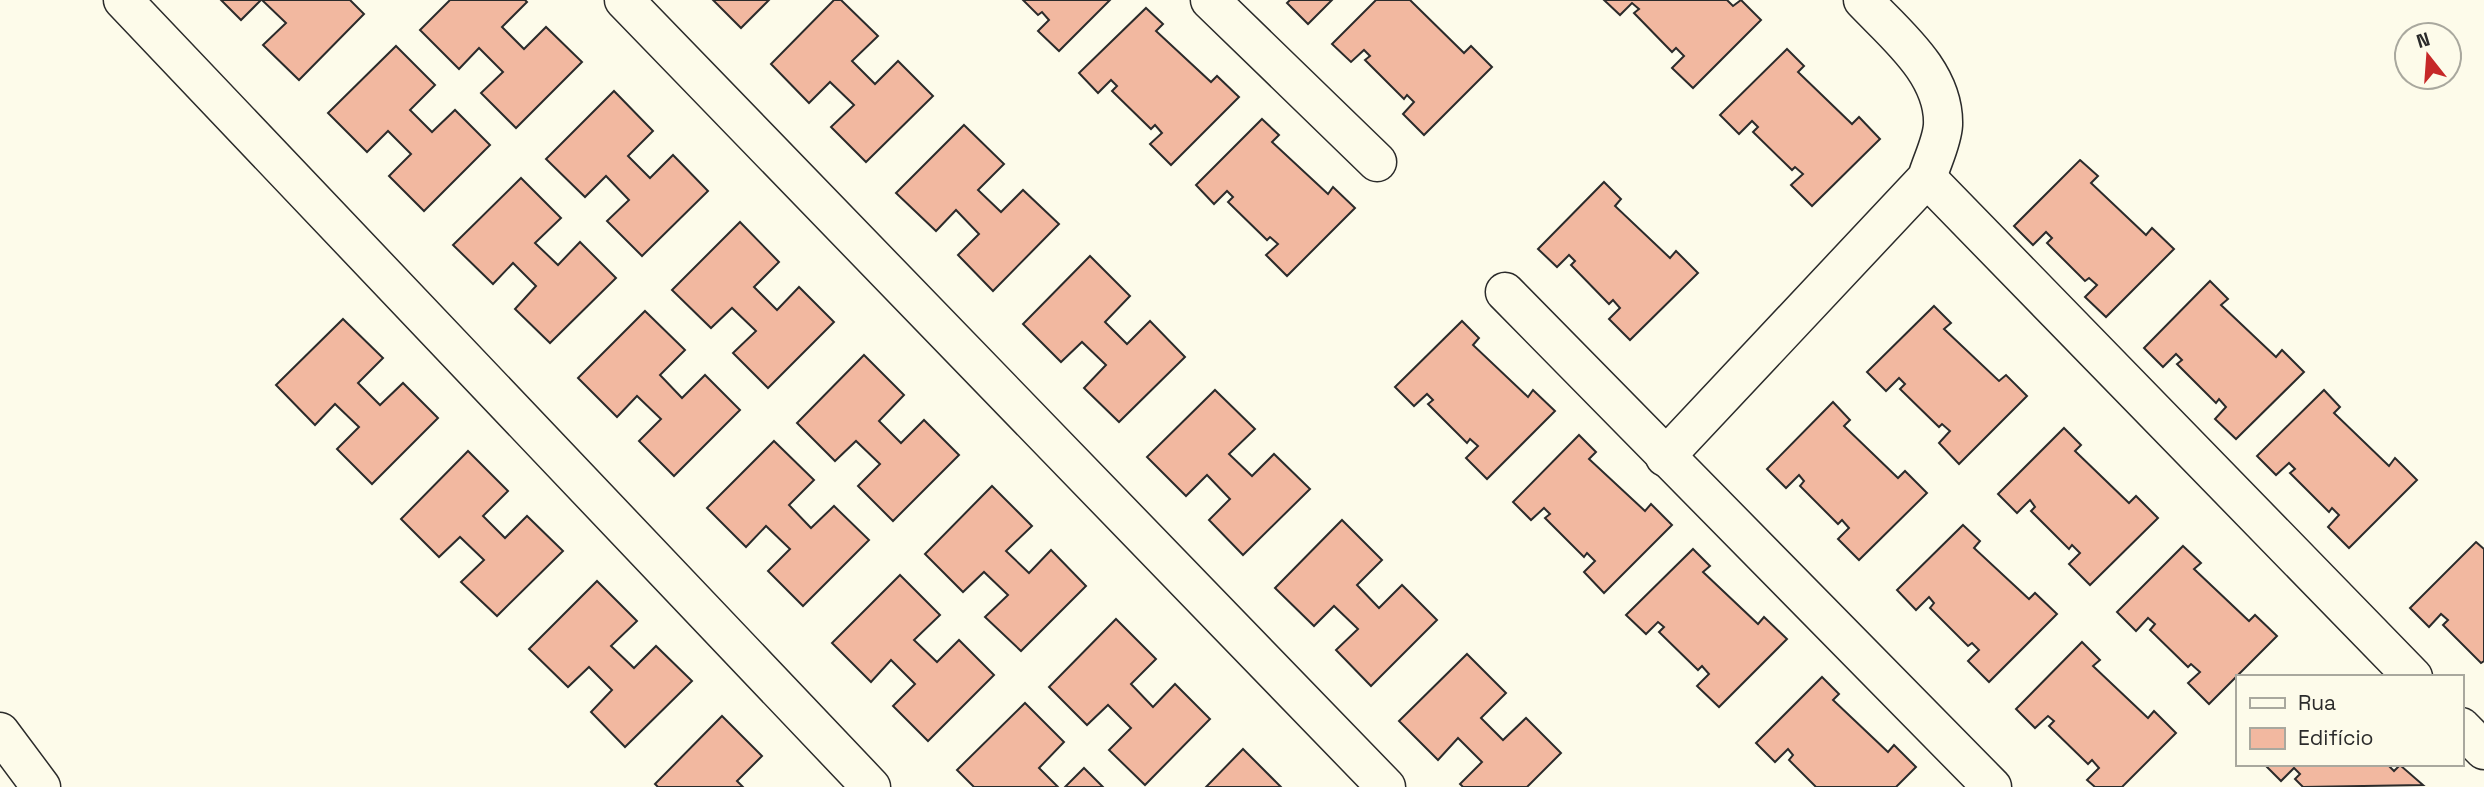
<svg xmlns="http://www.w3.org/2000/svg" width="2484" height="787" viewBox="0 0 2484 787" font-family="'Space Grotesk',sans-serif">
	<rect width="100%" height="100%" fill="#fdfbea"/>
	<g fill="#f2b8a0" stroke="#2b2b2b" stroke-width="2">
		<polygon points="221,0 261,0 241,20"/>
		<polygon points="262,0 350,0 364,14 299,80 263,45 286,23"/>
		<polygon points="450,0 525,0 527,2 502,27 524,49 546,27 582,62 516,128 481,93 503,72 479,48 459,69 420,30"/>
		<polygon points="713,0 769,0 741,28"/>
		<polygon points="834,0 841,0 878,36 852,61 875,84 898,61 933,96 866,162 831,127 854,105 830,82 809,103 771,64"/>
		<polygon points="1023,0 1110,0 1059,51 1038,31 1049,20 1042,12 1038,15"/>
		<polygon points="1290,0 1332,0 1308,24 1287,3"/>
		<polygon points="1376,0 1410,0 1464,53 1471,46 1492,67 1424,135 1403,114 1414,102 1407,95 1404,99 1365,60 1370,56 1364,50 1351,62 1332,44"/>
		<polygon points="1604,0 1727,0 1733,6 1741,0 1761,20 1693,88 1672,68 1684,56 1676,48 1672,52 1634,13 1639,9 1632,3 1620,15"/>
		<polygon points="1146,8 1163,24 1156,31 1211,82 1217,76 1239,97 1171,165 1150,144 1162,133 1155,125 1151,129 1112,91 1117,86 1111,80 1098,93 1079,73"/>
		<polygon points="396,46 435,85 410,110 432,132 455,110 490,145 424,211 389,176 411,154 388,131 367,152 328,113"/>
		<polygon points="1787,49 1804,66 1798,72 1852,124 1859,117 1880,139 1812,206 1791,185 1803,174 1795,167 1792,170 1753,132 1758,127 1752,121 1739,134 1720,115"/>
		<polygon points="614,91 653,131 628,156 650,178 673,155 708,191 642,256 607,221 629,200 606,176 585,197 546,159"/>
		<polygon points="1262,119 1279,135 1272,142 1328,194 1333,187 1355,208 1287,276 1266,255 1278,244 1270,237 1267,240 1228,202 1233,197 1227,191 1214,204 1196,185"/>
		<polygon points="964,125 1004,164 978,190 1001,212 1023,190 1059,224 993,291 958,255 979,234 956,210 936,231 896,193"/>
		<polygon points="2080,160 2098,176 2091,183 2146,235 2152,228 2174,249 2106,317 2085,297 2097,285 2089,278 2085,281 2047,243 2052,238 2046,232 2033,245 2014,226"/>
		<polygon points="521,178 561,218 535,243 558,265 580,242 616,278 550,343 515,309 536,286 513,263 493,284 453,245"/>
		<polygon points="1604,182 1621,199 1615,206 1670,258 1676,251 1698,273 1630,340 1609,319 1620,308 1613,300 1609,304 1571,265 1575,261 1569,255 1557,267 1538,249"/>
		<polygon points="740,222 779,262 754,287 777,310 799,287 834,322 768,388 733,353 756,331 732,308 711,328 672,290"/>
		<polygon points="1090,256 1130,296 1105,322 1127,344 1150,321 1185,357 1119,422 1084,388 1106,365 1082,342 1061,362 1023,324"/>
		<polygon points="2210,281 2228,299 2221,305 2276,357 2282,350 2304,372 2236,439 2215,419 2226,407 2219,399 2216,403 2177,364 2182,360 2176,354 2163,367 2144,348"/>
		<polygon points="1934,306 1951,323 1944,329 1999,381 2006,375 2027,396 1959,464 1939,443 1950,431 1942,424 1939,427 1900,389 1905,384 1899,378 1886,391 1867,372"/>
		<polygon points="645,311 685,350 660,375 682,398 705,375 740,410 674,476 639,441 661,419 637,396 617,417 578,378"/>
		<polygon points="343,319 383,358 358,383 380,405 403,383 438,418 372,484 337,449 359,427 335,404 315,425 276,385"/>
		<polygon points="1462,321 1479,338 1473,345 1528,397 1533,390 1555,411 1487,479 1466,458 1478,446 1470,439 1467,443 1428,404 1433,400 1427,394 1414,406 1395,387"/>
		<polygon points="864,355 904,395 879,421 901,443 924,420 959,455 893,521 858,486 880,464 856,441 835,461 797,423"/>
		<polygon points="1215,390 1255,429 1229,454 1252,476 1274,454 1310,489 1243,555 1209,520 1230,499 1207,475 1186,496 1147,457"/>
		<polygon points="2324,390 2340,407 2334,413 2389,466 2395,458 2417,480 2349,548 2328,527 2339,515 2332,508 2329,512 2290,473 2295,469 2289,463 2276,475 2257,456"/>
		<polygon points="1833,402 1850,420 1844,426 1898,478 1905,471 1927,493 1859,560 1838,539 1849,528 1842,520 1838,524 1800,486 1804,481 1799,475 1786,488 1767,469"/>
		<polygon points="2064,428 2081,445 2075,451 2129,503 2136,496 2158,518 2090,585 2069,564 2080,553 2072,545 2069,549 2031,511 2035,507 2030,500 2017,513 1998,494"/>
		<polygon points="1579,435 1596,452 1589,459 1645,511 1651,504 1672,525 1604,593 1584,572 1595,561 1587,553 1584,557 1545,518 1550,514 1544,508 1531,520 1513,502"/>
		<polygon points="774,441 814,480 789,505 811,528 834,506 869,540 803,606 768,571 790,549 766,526 746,547 707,508"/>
		<polygon points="468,451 508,491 483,516 505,538 527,516 563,551 497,616 461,582 484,560 460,537 439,557 401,519"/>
		<polygon points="992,486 1032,526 1006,551 1029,573 1051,550 1086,586 1021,651 985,617 1008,595 984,572 963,592 925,554"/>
		<polygon points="1342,520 1382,560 1357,585 1379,608 1402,585 1437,620 1371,686 1336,650 1358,629 1334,606 1314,626 1275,588"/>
		<polygon points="1963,525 1980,541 1974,548 2029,599 2035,593 2057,614 1989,682 1968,661 1979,650 1972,643 1968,646 1930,608 1934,603 1929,597 1916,610 1897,590"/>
		<polygon points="2476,542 2484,549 2484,661 2481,663 2443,625 2448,620 2441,614 2429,627 2410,608"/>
		<polygon points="2183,546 2201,563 2194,569 2249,621 2255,615 2277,636 2209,704 2188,683 2200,672 2191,664 2188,667 2150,630 2155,624 2148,618 2136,631 2117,612"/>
		<polygon points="1693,549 1710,566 1703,572 1758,624 1764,617 1787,639 1719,707 1697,686 1709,674 1702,666 1698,670 1659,632 1664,627 1658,622 1646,634 1626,615"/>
		<polygon points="900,575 940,615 914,640 937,662 959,640 994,675 928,741 893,706 915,684 891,660 871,682 832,643"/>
		<polygon points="597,581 637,621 611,646 634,668 656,646 692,681 625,747 591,712 612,690 589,667 568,687 529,649"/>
		<polygon points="1116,619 1156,659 1131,684 1153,707 1175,684 1210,719 1145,785 1109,750 1131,728 1108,705 1087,725 1049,687"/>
		<polygon points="2082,642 2100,660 2093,666 2148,718 2154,711 2176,733 2122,787 2095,787 2087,780 2099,768 2092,760 2088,764 2049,726 2054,721 2048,716 2035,728 2016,709"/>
		<polygon points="1467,654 1506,693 1481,718 1503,740 1526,718 1561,753 1527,787 1463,787 1460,784 1482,762 1458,738 1438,760 1399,721"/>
		<polygon points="1822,677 1839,694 1833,700 1888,752 1894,745 1916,767 1896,787 1816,787 1789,760 1793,755 1788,749 1775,762 1756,743"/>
		<polygon points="1025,703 1064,742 1039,768 1058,787 974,787 957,770"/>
		<polygon points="722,716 762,756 737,781 743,787 658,787 655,784"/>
		<polygon points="1243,749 1281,787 1206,787"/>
		<polygon points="2264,764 2387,764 2394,771 2400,765 2423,785 2303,787 2295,779 2300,774 2294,768 2281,781"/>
		<polygon points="1084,768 1103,787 1065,787"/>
	</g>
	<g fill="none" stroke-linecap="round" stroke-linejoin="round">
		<defs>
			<g id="minor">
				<polyline points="123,0 871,787"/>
				<polyline points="624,0 1386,787"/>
				<polyline points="1210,0 1377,162"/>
				<polyline points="1927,178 2413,677"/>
				<polyline points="1505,292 1992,787"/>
				<path d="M1665,457L1927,178C1932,161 1942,142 1943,125C1945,73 1895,34 1863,0"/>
				<polyline points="2461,727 2484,750"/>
				<polyline points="0,732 41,787"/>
			</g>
		</defs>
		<use href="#minor" stroke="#2b2b2b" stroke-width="41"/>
		<use href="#minor" stroke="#fdfbea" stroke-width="38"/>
	</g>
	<rect x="2236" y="675" width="228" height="91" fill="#fdfbea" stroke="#a9a89e" stroke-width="2"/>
	<rect x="2250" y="698" width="35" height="10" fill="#fdfbea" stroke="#a9a89e" stroke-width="2"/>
	<text x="2298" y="710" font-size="21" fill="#2b2b2b">Rua</text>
	<rect x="2250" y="728" width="35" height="21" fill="#f2b8a0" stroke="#a9a89e" stroke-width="2"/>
	<text x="2298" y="745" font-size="21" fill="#2b2b2b">Edifício</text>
	<g transform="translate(2428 56) rotate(343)"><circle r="33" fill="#fdfbea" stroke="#a9a89e" stroke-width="2"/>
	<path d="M0-5L12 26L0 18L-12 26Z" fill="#c62828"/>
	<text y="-10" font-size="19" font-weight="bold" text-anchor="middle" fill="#2b2b2b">N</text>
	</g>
</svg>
